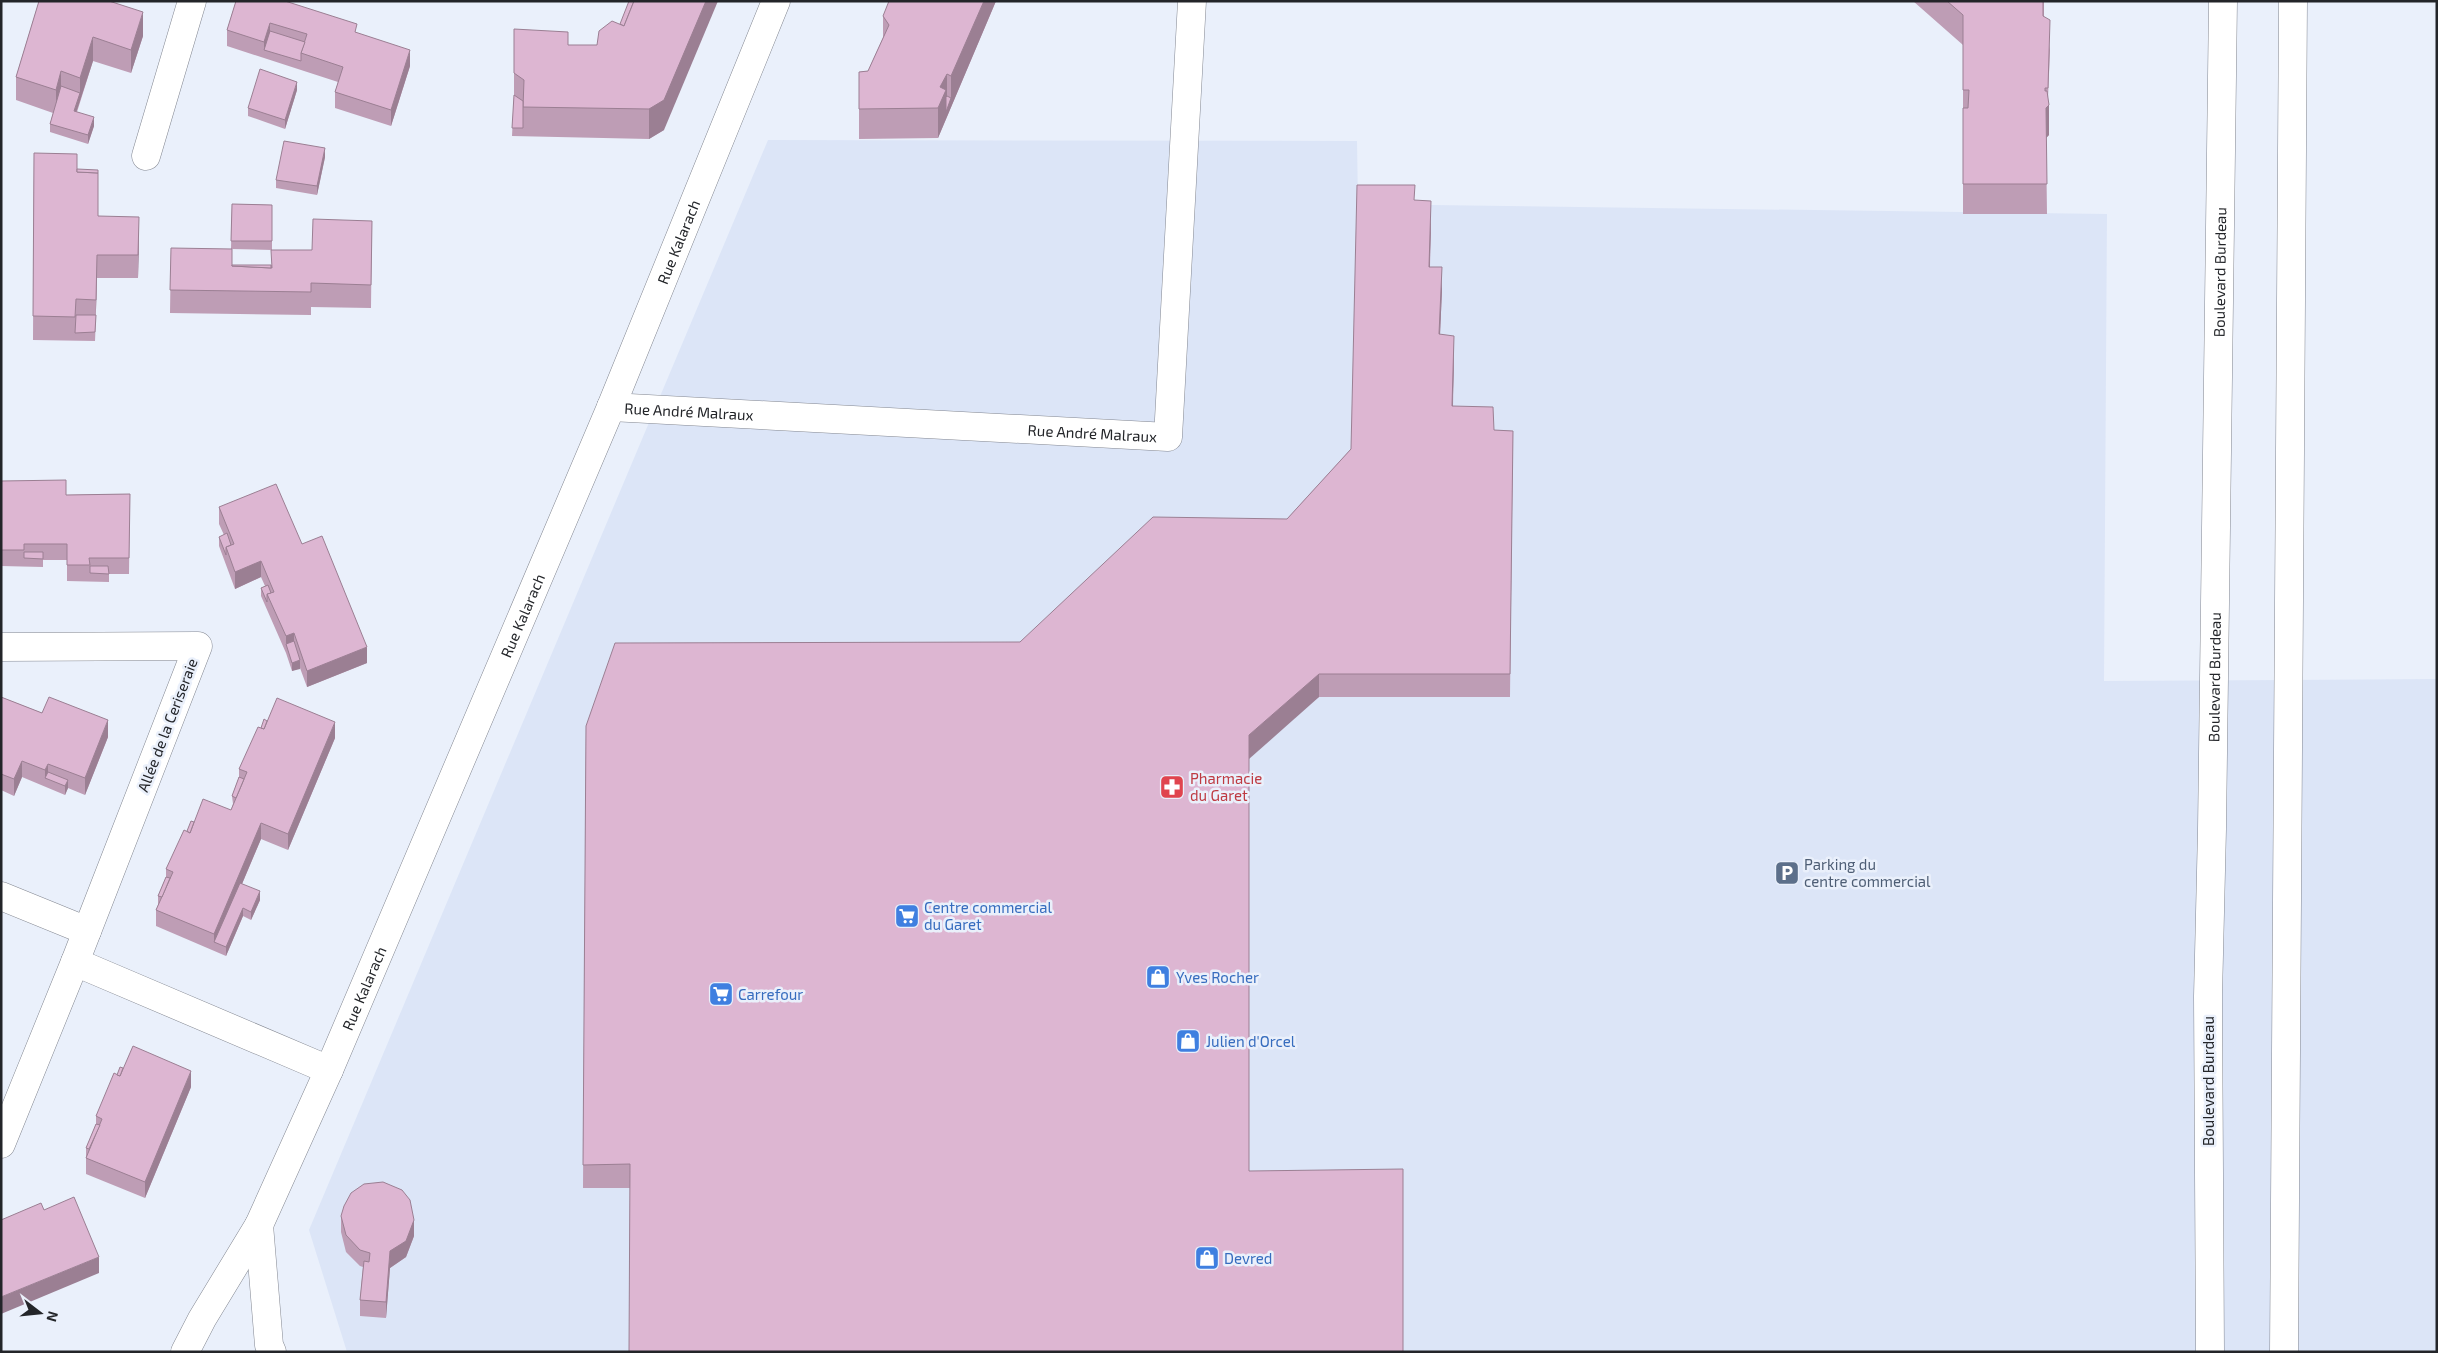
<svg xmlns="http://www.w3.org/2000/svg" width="2438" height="1353" viewBox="0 0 2438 1353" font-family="'Exo 2',sans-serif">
	<rect width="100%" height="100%" fill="#eaf0fb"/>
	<polygon fill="#dce5f7" points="768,140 1357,141 1358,204 2107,214 2104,681 2437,679 2437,1352 347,1352 309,1230"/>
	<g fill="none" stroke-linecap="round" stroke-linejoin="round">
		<defs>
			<g id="minor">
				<polyline points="146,156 192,1"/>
				<path id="s1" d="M611,407L1168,437L1192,1"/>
				<polyline points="1,647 198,646 75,962 329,1070"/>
				<polyline points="1,896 87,931"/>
				<polyline points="1,1144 75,962"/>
				<polyline points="259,1225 269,1345 272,1352"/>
				<path id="s2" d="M185,1352L202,1319L259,1225L329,1070L611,407L776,1"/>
			</g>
			<g id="secondary">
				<path id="s3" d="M2210,1352L2208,996L2212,829L2223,1"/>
				<polyline points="2284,1352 2293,1"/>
			</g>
		</defs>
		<use href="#minor" stroke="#838791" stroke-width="29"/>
		<use href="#secondary" stroke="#838791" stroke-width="29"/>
		<use href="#minor" stroke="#fff" stroke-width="28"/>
		<use href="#secondary" stroke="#fff" stroke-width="28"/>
	</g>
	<g fill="#be9db5">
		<polygon points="39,1 111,1 143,36 131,73 93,61 77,112 94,126 88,144 50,132 50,124 53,113 16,100 16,77"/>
		<polygon points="236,1 357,33 410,66 391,126 335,108 335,92 338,82 227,46 227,30"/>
		<polygon points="996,1 938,138 859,139 859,72 868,71 883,38 883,16"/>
		<polygon points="1913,1 2044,1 2044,16 2050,50 2048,98 2049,135 2046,138 2047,214 1963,214 1963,45"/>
		<polygon points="620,24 664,130 649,139 512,136 514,96 514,29 568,45 597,45"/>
		<polygon points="297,90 285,129 248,116 248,108"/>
		<polygon points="34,153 77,169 98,216 139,240 138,278 97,278 95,341 33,340"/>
		<polygon points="325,157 317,195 276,188 276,180"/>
		<polygon points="1415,200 1431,224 1430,267 1442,290 1440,334 1454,359 1453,406 1494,430 1513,431 1510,697 1319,697 630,1188 583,1188 586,726 1020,642 1287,519 1351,449"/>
		<polygon points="232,204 272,205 272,250 231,249"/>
		<polygon points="372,221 371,308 311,307 311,315 170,313 171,248 232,265 271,265 312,250"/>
		<polygon points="1,481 66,495 130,494 129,574 109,574 109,582 67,581 67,560 43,560 43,567 1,566"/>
		<polygon points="219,507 302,544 367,663 307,687 300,668 292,671 286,653 261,596 261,588 265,586 261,577 235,589 219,546 219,537 224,535 219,524"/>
		<polygon points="1,697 42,713 108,737 85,795 68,788 65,795 22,777 14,796 1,790"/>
		<polygon points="267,721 335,738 288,850 261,839 242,884 260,900 251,920 243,916 226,956 156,926 156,910 158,905 158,896 166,877 166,869 187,831 194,822 231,810 233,804 232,796 239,777 239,769 261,728"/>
		<polygon points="123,1068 191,1087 145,1198 86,1174 86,1148 96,1124 96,1116 117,1075"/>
		<polygon points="341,1216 414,1236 406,1257 390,1268 386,1318 360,1316 360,1300 363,1267 360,1266 346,1252 341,1232"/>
	</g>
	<g fill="#9b7f93">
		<polygon points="706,1 718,1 664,130 649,139 649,109"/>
		<polygon points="984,1 996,1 938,138 938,108 940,87 947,74 947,104 951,98 951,76"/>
		<polygon points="143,12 143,36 131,73 131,50"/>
		<polygon points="2050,20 2048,106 2049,105 2049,135 2046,138 2046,108 2048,106"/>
		<polygon points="270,23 270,39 264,50 264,42"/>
		<polygon points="93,37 93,61 74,119 74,111 80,93 80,78"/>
		<polygon points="410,50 410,66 391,126 391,110"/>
		<polygon points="61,71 61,95 56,114 56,90"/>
		<polygon points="297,82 297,90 285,129 285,120"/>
		<polygon points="94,117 94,126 88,144 88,135"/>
		<polygon points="325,148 325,157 317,195 317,186"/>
		<polygon points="1431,201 1431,224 1429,291 1429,267"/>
		<polygon points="139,217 139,240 138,278 138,255"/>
		<polygon points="97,255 97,278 95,341 96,300"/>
		<polygon points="1442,267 1442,290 1439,358 1439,334"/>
		<polygon points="1454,336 1454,359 1452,430 1452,406"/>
		<polygon points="261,561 261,577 235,589 235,572"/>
		<polygon points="294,633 294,650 286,644 286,636"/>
		<polygon points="367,647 367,663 307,687 307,671"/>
		<polygon points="300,660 300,669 292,671 292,663"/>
		<polygon points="1319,674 1319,697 1249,759 1249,735"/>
		<polygon points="108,720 108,737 85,795 85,778"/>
		<polygon points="335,722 335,738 288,850 288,834"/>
		<polygon points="22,761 22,777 14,796 14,779"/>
		<polygon points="48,764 48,779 45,778 45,770"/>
		<polygon points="68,780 68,788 65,795 65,786"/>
		<polygon points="261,823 261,839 217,943 214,942 214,934"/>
		<polygon points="260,891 260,900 251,920 251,912"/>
		<polygon points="243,908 243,916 226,956 226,947"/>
		<polygon points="191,1071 191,1087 145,1198 145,1182"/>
		<polygon points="414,1220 414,1236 406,1257 390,1268 386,1318 386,1302 390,1251"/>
		<polygon points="99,1257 99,1273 1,1314 1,1297"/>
	</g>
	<g fill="#ddb6d2" stroke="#9b7f93">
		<polygon points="39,1 109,1 143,12 131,50 93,37 80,78 61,71 56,90 16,77"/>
		<polygon points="236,1 285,1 357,24 355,32 410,50 391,110 335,92 343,67 301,53 307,34 270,23 264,42 227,30"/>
		<polygon points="629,1 634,1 624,26 620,24"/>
		<polygon points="634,1 706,1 664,100 649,109 523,107 524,80 514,73 514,29 568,32 568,45 597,45 599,31 612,21 624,26"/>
		<polygon points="889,1 984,1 951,76 947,74 940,87 946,90 938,108 859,109 859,72 868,71 889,25 883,16"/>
		<polygon points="1947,1 2043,1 2043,16 2050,20 2048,88 2045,88 2045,91 2047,91 2049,105 2046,108 2047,184 1963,184 1963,108 1968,108 1969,90 1963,90 1963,15"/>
		<polygon points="270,31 305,42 301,53 301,61 264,50"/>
		<polygon points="260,69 297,82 285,120 248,108"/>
		<polygon points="61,86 80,93 74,111 94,117 88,135 50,124"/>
		<polygon points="514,95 523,101 523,128 512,128"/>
		<polygon points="947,96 951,98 946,112 946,97"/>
		<polygon points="284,141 325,148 317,186 276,180"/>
		<polygon points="34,153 77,154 77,172 98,173 98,216 139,217 138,255 97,255 96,300 76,299 75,317 33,316"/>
		<polygon points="77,169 98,170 98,173 77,172"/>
		<polygon points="1357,185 1415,185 1414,200 1431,201 1429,267 1442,267 1439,334 1454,336 1452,406 1493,407 1494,430 1513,431 1510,674 1319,674 1249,735 1249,1171 1403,1169 1403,1352 629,1352 630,1164 583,1165 586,726 615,643 1020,642 1153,517 1287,519 1351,449"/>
		<polygon points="232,204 272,205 272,241 231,241"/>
		<polygon points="313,219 372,221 371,285 311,283 311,292 170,290 171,248 232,249 232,266 272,268 271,250 312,250"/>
		<polygon points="232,265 271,265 271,268 232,266"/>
		<polygon points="76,315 96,315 95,332 75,333"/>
		<polygon points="66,480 66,495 130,494 129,558 89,558 90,565 67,565 67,544 24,544 24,550 1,550 1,481"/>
		<polygon points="276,484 302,544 322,536 367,647 307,671 294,633 286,636 267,594 274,592 261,561 235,572 226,547 234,544 219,507"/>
		<polygon points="227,533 231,545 226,547 226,555 219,537"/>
		<polygon points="24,552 43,552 43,559 24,558"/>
		<polygon points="90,566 108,566 109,574 90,573"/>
		<polygon points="268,585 271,593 267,594 267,602 261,588"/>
		<polygon points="294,641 300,660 292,663 286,644"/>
		<polygon points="1,697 42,713 49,697 108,720 85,778 48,764 45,770 22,761 14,779 1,774"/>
		<polygon points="277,698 335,722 288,834 261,823 214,934 156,910 173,872 166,869 184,830 190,833 203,799 231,810 247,772 239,769 258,727 264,729"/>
		<polygon points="264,719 267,721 264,729 261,728"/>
		<polygon points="48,772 68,780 65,786 45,778"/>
		<polygon points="239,777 244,779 236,798 232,796"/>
		<polygon points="191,821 194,822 190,833 187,831"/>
		<polygon points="166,877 170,878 162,897 158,896"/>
		<polygon points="240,883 260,891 251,912 243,908 226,947 214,942"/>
		<polygon points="133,1046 191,1071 145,1182 86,1158 102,1119 96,1116 114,1073 120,1076"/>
		<polygon points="120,1067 123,1068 120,1076 117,1075"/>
		<polygon points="96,1124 100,1125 89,1149 86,1148"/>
		<polygon points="383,1182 402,1190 410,1200 414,1220 406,1241 390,1251 386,1302 360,1300 364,1261 369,1262 370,1253 360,1250 346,1235 341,1216 344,1206 351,1193 364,1184"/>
		<polygon points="74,1197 99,1257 1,1297 1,1220 41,1203 44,1210"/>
	</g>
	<defs>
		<symbol id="pharmacy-square" viewBox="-11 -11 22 22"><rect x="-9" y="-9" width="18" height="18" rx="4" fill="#e0444e" stroke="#eaf0fb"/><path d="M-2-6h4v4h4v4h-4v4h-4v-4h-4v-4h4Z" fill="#fff"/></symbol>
		<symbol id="parking-square" viewBox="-11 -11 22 22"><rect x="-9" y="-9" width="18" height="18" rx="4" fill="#5c6f8a" stroke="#eaf0fb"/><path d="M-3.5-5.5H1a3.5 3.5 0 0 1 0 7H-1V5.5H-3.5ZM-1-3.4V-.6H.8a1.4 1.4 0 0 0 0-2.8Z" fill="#fff"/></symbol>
		<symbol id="supermarket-square" viewBox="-11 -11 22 22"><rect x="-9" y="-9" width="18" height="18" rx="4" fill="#3f7fe0" stroke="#eaf0fb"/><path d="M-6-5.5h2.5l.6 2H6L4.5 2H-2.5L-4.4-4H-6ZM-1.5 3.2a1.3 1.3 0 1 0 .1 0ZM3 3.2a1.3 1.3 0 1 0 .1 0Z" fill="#fff"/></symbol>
		<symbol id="shop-square" viewBox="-11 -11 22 22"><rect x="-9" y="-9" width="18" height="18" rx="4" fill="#3f7fe0" stroke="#eaf0fb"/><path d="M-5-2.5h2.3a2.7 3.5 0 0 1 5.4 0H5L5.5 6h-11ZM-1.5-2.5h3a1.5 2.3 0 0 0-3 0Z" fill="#fff"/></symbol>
	</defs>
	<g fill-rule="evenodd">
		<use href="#pharmacy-square" x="1158" y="773" width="28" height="28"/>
		<use href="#parking-square" x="1773" y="859" width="28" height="28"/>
		<use href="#supermarket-square" x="893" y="902" width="28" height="28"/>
		<use href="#shop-square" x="1144" y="963" width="28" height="28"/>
		<use href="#supermarket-square" x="707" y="980" width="28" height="28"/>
		<use href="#shop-square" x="1174" y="1027" width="28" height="28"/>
		<use href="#shop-square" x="1193" y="1244" width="28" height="28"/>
	</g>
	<g text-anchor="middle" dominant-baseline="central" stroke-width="5" stroke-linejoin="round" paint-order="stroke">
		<g font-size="15" fill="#232529" stroke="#eaf0fb">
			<text stroke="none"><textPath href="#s2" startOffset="1216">Rue Kalarach</textPath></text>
			<text stroke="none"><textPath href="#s3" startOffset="1080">Boulevard Burdeau</textPath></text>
			<text stroke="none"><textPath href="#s1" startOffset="78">Rue André Malraux</textPath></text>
			<text stroke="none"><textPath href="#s1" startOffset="482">Rue André Malraux</textPath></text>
			<text stroke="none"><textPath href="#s2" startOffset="811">Rue Kalarach</textPath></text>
			<text stroke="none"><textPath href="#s3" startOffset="675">Boulevard Burdeau</textPath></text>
			<text transform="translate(167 725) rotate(-69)">Allée de la Ceriseraie</text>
			<text stroke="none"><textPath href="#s2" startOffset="406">Rue Kalarach</textPath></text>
			<text transform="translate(2208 1081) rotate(-90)">Boulevard Burdeau</text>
		</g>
		<g font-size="15" fill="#be3a42" stroke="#eaf0fb" text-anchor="start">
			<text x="1190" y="778">Pharmacie<tspan x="1190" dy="17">du Garet</tspan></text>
		</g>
		<g font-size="15" fill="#4e5e75" stroke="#eaf0fb" text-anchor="start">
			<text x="1804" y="864">Parking du<tspan x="1804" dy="17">centre commercial</tspan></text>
		</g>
		<g font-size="15" fill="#366cbe" stroke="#eaf0fb" text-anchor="start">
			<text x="924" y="907">Centre commercial<tspan x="924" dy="17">du Garet</tspan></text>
			<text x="1176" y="977">Yves Rocher</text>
			<text x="738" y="994">Carrefour</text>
			<text x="1206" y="1041">Julien d'Orcel</text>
			<text x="1224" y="1258">Devred</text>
		</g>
	</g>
	<rect width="2438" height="1353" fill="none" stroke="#232529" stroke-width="5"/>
	<g transform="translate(40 1313) rotate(106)" stroke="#eaf0fb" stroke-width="4" paint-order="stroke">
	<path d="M0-4L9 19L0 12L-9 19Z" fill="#232529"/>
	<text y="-8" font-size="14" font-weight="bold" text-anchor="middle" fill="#232529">N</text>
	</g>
</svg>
